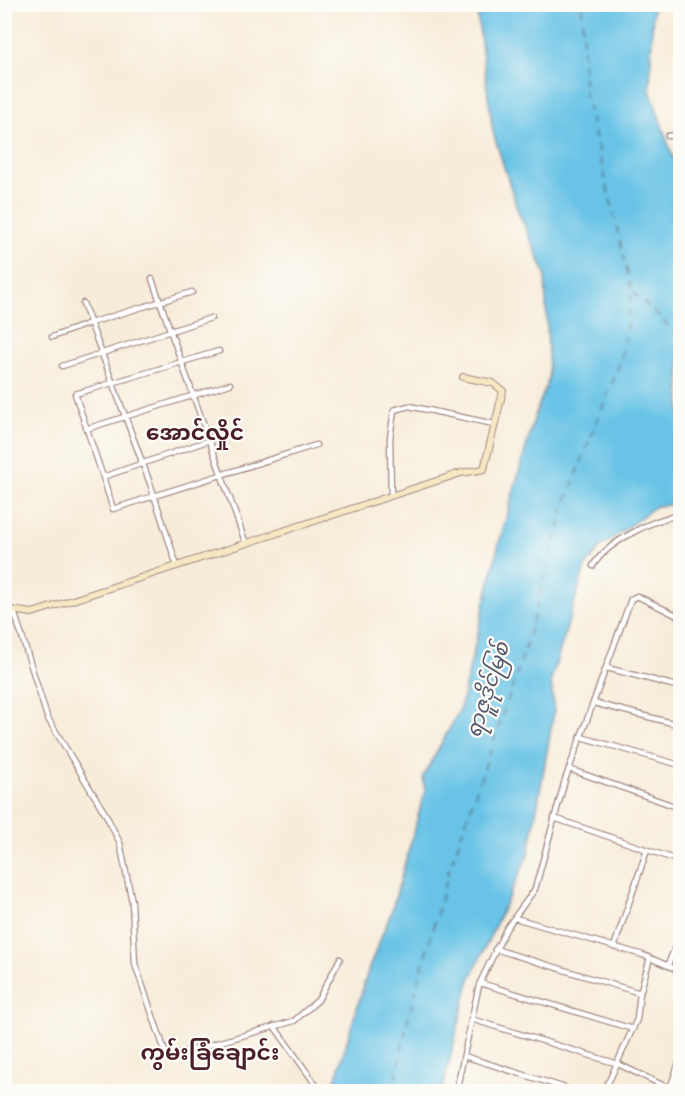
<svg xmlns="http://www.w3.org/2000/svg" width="685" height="1096" viewBox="0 0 685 1096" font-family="'IM FELL Double Pica','Noto Sans Myanmar',serif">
	<rect width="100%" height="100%" fill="#fdfcf7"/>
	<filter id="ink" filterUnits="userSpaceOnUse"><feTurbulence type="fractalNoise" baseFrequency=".0167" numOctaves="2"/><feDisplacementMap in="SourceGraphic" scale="12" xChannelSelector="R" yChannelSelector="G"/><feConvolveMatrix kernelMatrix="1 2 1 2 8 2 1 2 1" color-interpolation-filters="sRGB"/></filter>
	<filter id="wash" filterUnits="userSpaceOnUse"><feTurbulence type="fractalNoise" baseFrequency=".008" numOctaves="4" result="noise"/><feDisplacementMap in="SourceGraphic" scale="24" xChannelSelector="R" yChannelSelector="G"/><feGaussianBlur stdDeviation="1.35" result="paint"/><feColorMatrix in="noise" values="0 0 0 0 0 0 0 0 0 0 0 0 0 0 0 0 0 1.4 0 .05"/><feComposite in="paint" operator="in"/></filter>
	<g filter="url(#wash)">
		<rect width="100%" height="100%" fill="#f7ecd9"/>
		<polygon fill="#68c3e6" stroke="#597188" stroke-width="1.5" points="476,5 653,5 650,90 680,178 680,504 656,506 600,548 585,567 551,680 554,712 529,853 469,982 442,1091 332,1091 369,968 392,910 425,791 423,777 460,709 498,547 535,415 549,378 545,273 518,211 493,132"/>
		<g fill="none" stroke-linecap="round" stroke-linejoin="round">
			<g stroke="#54586c" stroke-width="1.5" stroke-dasharray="8 6" stroke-linecap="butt">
				<polyline points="633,292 680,337"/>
				<polyline points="393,1092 407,1023 449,870 522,659 566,501 621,360 632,291 584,90 582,4"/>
			</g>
		</g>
	</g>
	<g filter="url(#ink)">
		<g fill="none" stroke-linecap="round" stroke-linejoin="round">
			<defs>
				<g id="street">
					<polyline points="668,136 680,134"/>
					<polyline points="152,279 246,544"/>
					<polyline points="83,303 151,486 177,566"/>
					<polyline points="52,337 90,323 192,292"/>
					<polyline points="62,366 211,318"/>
					<polyline points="86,429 230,384"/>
					<polyline points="210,440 103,477 75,394 219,351"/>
					<polyline points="103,477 113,509 316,445"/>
					<polyline points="391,496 390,438 394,410 409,406 494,424"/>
					<path d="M593,566C605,544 655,517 680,516"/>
					<polyline points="14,611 47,717 106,815 120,843 132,902 135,964 167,1057 294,1021 318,1000 340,959"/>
					<polyline points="607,668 680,687"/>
					<polyline points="594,703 680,725"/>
					<polyline points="581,737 680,765"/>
					<polyline points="569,769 680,808"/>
					<polyline points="554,818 680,861"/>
					<polyline points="515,918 643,955 680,971"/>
					<polyline points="614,947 647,850"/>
					<polyline points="495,949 640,993"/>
					<polyline points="668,965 680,934"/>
					<polyline points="480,983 633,1029"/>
					<polyline points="471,1019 618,1064 677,1092"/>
					<polyline points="274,1026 316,1085 313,1092"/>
					<polyline points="464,1056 578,1092"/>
					<polyline points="456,1092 479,985 506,929 535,889 565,780 631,599 637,596 680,617"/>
					<polyline points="595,1092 605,1087 610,1079 637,1019 640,993 650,958"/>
					<polyline points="669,1092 680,1059"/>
				</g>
				<polyline id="secondary" points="4,609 32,613 42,610 461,473 484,469 503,391 493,383 463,377"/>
			</defs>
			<use href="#street" stroke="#a08682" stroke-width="7"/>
			<use href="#secondary" stroke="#a08682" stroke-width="8"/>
			<use href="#street" stroke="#fff" stroke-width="4.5"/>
			<use href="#secondary" stroke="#f7e8c3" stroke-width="6"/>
		</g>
	</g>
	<g text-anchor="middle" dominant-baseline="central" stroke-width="4.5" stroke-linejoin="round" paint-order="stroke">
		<g font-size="21" font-style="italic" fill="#54586c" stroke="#fdfcf7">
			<text transform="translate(488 690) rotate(-72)">ရာဇူဒိုင်မြစ်</text>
		</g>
		<g font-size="22" font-weight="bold" fill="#4a1f2b" stroke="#fdfcf7">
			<text x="195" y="433">အောင်လှိုင်</text>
			<text x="210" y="1053">ကွမ်းခြံချောင်း</text>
		</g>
	</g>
	<rect width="685" height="1096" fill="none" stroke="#fdfcf7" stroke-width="24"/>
</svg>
